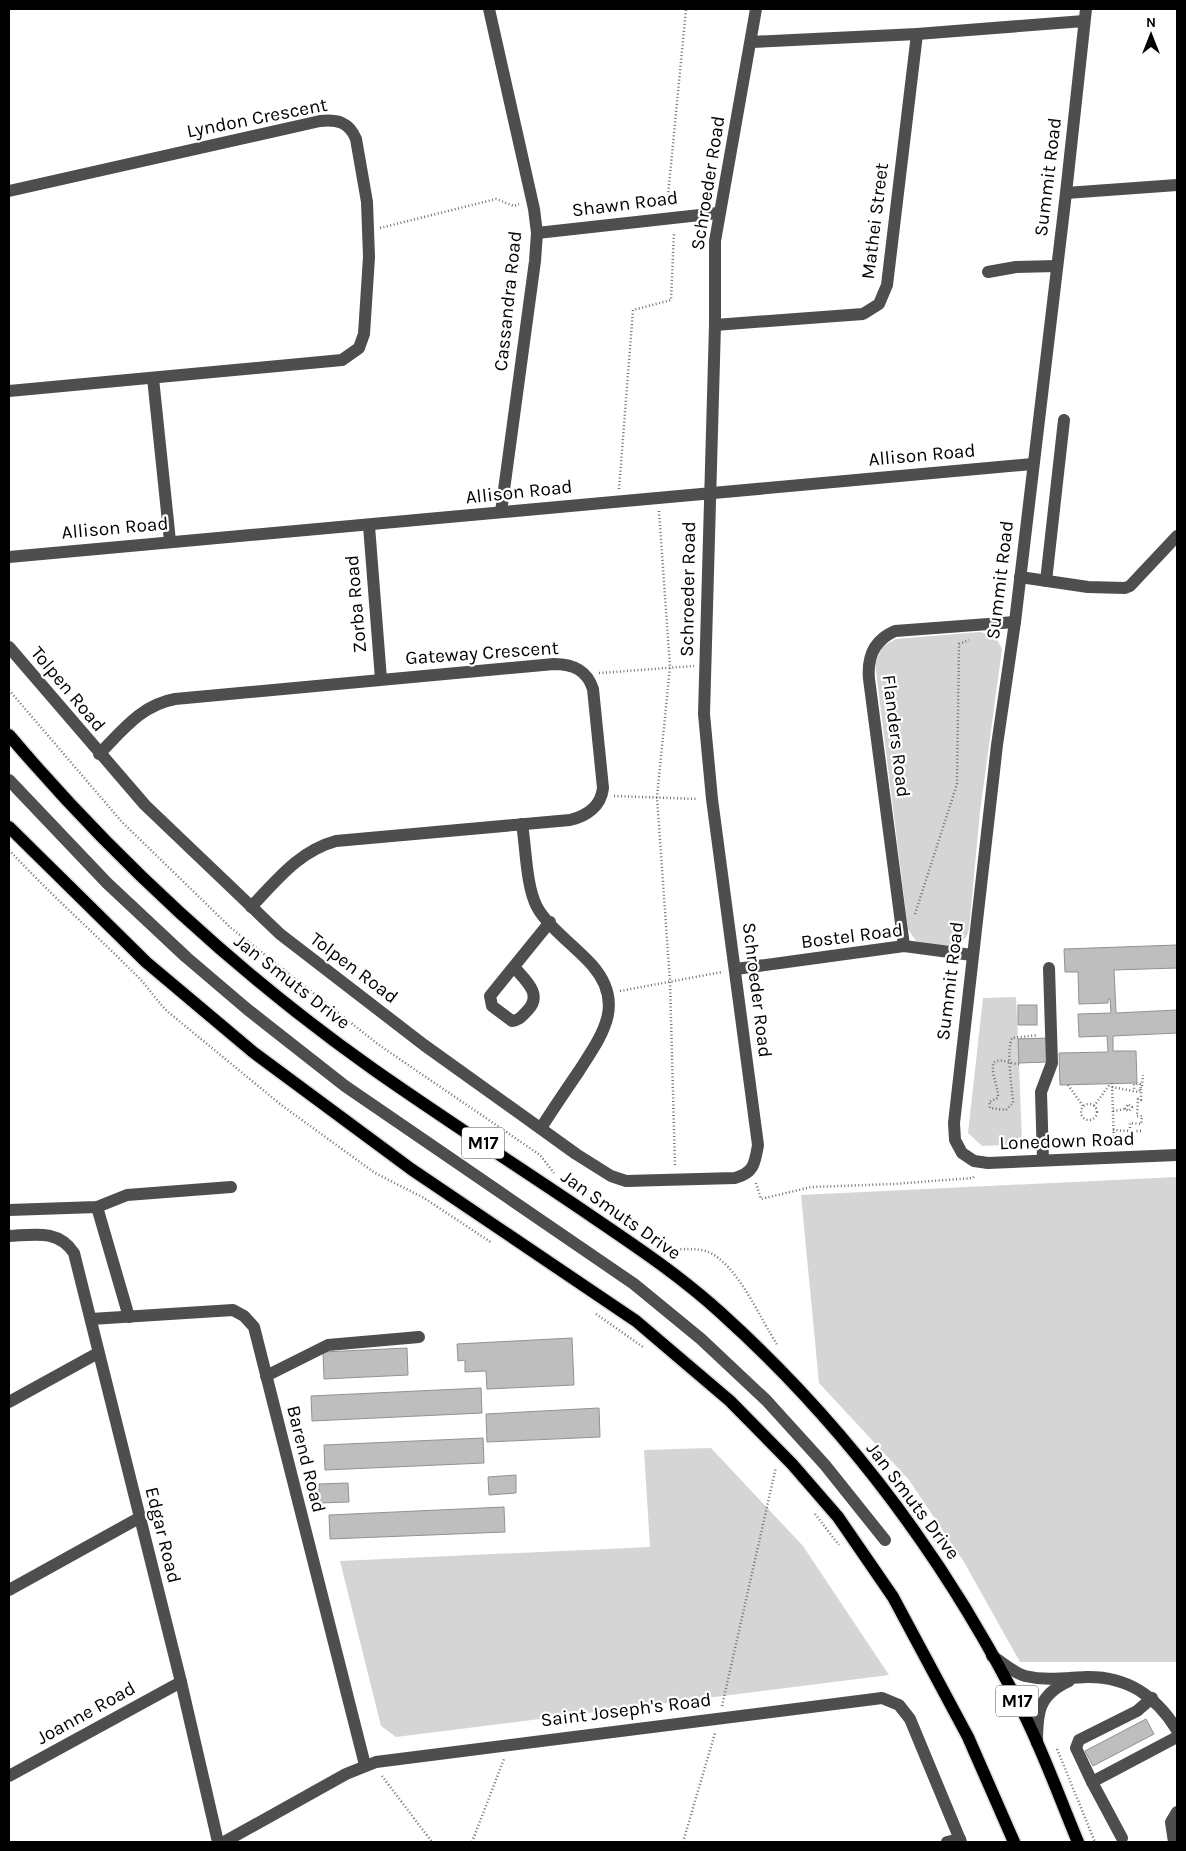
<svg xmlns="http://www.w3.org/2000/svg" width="1186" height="1851" viewBox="0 0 1186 1851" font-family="Karla,sans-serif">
	<rect width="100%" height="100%" fill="#fff"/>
	<g fill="#d5d5d5">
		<path d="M980,632L995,636L1002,649L980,812L969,929C963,955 935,944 916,941L908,929L875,663L883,646L896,639Z"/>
		<polygon points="1016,997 1018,1038 1048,1038 1019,1063 1022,1144 982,1146 968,1133 983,998"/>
		<polygon points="1177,1177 1177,1662 1020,1662 964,1562 909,1480 819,1383 801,1195"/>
		<polygon points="711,1448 803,1546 889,1675 396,1737 381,1726 340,1561 650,1547 644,1450"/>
	</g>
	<g fill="#bebebe" stroke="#929292">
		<polygon points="1177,945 1177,968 1114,970 1116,1013 1177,1010 1177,1033 1113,1036 1113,1051 1136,1051 1137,1083 1060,1085 1059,1053 1108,1052 1107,1036 1079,1037 1078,1014 1111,1013 1110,999 1108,999 1108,1003 1079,1004 1078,972 1065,972 1064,949"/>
		<rect x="1018" y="1005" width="19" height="20"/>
		<polygon points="1048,1038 1048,1062 1019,1063 1018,1039"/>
		<polygon points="572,1338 574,1385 487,1389 486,1371 465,1372 465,1360 458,1361 457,1344"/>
		<polygon points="407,1348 408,1375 324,1379 323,1352"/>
		<polygon points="481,1388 482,1413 312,1421 311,1396"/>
		<polygon points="599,1408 600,1437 487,1442 486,1414"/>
		<polygon points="483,1438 484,1463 325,1470 324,1445"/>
		<polygon points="516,1475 516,1493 489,1495 488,1477"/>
		<polygon points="348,1483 349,1502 319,1503 319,1484"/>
		<polygon points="504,1507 505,1532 330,1539 329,1515"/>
		<polygon points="1146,1719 1154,1734 1093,1766 1085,1751"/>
	</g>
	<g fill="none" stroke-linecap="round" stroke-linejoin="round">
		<defs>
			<g id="major">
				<path d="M9,735C114,859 240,975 373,1069C440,1116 508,1160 575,1205C625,1239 676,1272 721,1313C846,1426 947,1561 1023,1712C1044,1754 1060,1799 1078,1842"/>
				<polyline points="9,827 146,962 253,1052 411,1169 636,1321 730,1401 792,1464 838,1517 893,1597 968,1737 1014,1842"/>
			</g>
		</defs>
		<use href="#major" stroke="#dbdbdb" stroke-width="15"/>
		<g stroke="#707070" stroke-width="2.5" stroke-dasharray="1 2.5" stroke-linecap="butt">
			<polyline points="667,206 686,9"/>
			<polyline points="380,228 496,199 514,206 519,204"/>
			<polyline points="619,489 633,310 671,300 674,232"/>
			<polyline points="659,511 670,667 657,797 670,982 675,1166"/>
			<polyline points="599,673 694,666"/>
			<polyline points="9,690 122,822 231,928 379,1045 540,1155 554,1173"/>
			<polyline points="614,796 698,799"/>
			<path d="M9,850C49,893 93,932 135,974C147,985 155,999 167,1011L280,1104L375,1173L424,1198L492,1243"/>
			<polyline points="915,914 957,784 959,644 969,640"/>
			<polyline points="620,991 722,972"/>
			<path d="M1019,1064C1010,1064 1001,1057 993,1063C992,1079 998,1084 998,1098L989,1102L990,1108L1006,1110L1013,1103C1012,1087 1006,1052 1012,1038L1038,1035"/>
			<polyline points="1112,1083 1114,1144"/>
			<polyline points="1068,1085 1083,1106"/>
			<polyline points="1142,1086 1143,1075"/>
			<polyline points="1112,1087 1138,1092 1141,1089 1140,1084 1134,1084 1134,1090"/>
			<circle cx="1089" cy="1112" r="8"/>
			<polyline points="1094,1106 1110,1084"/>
			<polyline points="1113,1111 1125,1109 1129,1111 1132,1107 1128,1104 1125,1109"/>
			<polyline points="1113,1130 1130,1131"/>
			<polyline points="1141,1131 1130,1131 1130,1123 1141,1124 1142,1116 1137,1116 1138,1099 1141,1100 1141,1089"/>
			<polyline points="756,1183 761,1199 811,1187 893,1184 973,1178 975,1175"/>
			<path d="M663,1248C677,1251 691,1247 706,1251C737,1262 760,1319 778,1346"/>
			<polyline points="596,1314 643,1347"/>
			<polyline points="815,1514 839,1545"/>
			<polyline points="722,1706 776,1467"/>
			<polyline points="1057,1749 1095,1842"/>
			<polyline points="382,1776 432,1842"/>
			<polyline points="472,1842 504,1759"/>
			<polyline points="683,1842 715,1733"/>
		</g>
		<g stroke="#4e4e4e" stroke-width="12">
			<polyline points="489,9 534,209 537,233 535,261 501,512"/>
			<polyline points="1086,9 1066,193 1015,622 997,745 954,1123 955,1140 962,1153 974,1161 988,1163 1177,1155"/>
			<polyline points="751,42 917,34 1084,21"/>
			<path d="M9,191L320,121C337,119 349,122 356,139L367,202L369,257L364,334L359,348L342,360L9,391"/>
			<polyline points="1066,193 1177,185"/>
			<polyline points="537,233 718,213"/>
			<polyline points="988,272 1016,267 1057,266"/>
			<polyline points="715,325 863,314 879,304 887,285 917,34"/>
			<polyline points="153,378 170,541"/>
			<polyline points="369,526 381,679"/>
			<polyline points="9,557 1032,464"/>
			<polyline points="1020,577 1088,587 1125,588 1130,586 1177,536"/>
			<polyline points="1046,581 1064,420"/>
			<path d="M9,647L145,805L280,934L424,1045L576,1154L611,1176L626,1181L735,1178C754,1173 755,1163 758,1145L712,799L704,714L715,325V241L756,9"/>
			<path d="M99,754C122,731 141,705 175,699L554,664C573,664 587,670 593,689L603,788C601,806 587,816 570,820L336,841C299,851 277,880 251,907"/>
			<polyline points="9,780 107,883 186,957 247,1009 345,1086 634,1284 701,1339 766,1400 825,1465 885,1540"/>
			<path d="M522,824C526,848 526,886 537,907C547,926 577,948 592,965C626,1004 602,1035 579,1071C566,1090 553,1109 541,1128"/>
			<path d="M904,946L869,679C867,657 874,640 895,631L1015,622"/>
			<path d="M514,967C525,980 543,994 528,1010C522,1016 520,1020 512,1021L492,1006L490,996L550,922"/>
			<polyline points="736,969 904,946 972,955"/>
			<polyline points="1043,1160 1041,1092 1052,1063 1049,968"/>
			<polyline points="97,1207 129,1317"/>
			<polyline points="9,1210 97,1207 127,1195 231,1187"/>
			<path d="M9,1236C34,1235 58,1229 74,1253L181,1682L218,1842"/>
			<polyline points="91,1319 233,1310 244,1316 254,1327 365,1765"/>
			<polyline points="266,1376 328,1345 419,1337"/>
			<polyline points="9,1402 98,1353"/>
			<polyline points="9,1590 139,1518"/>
			<path d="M992,1656C1002,1662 1014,1673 1025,1676C1046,1681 1065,1678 1086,1677C1128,1676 1156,1696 1177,1730"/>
			<polyline points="1152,1698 1137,1711 1079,1740 1076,1748 1092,1782 1177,1737"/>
			<path d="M1037,1743C1037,1713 1038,1695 1069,1681"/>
			<polyline points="9,1776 181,1682"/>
			<polyline points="1092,1782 1122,1838"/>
			<polyline points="224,1842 346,1774 376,1762 882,1698 899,1705 910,1719 961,1842"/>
			<polyline points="947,1842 960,1839"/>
			<polyline points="1174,1842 1171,1822 1177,1812"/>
		</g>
		<use href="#major" stroke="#000" stroke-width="12"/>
	</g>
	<g text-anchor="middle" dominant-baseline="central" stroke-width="4.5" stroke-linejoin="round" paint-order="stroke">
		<g fill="#fff" stroke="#4c4c4c" stroke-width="1">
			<rect x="462" y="1127.5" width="42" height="31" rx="4"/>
			<rect x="996" y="1685.5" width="42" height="31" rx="4"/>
		</g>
		<g font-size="18" font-weight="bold" fill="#000">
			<text x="483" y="1143">M17</text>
			<text x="1017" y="1701">M17</text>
		</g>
		<g font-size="19" fill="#000" stroke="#fff">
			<text transform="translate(257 118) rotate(-11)">Lyndon Crescent</text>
			<text transform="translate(1048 177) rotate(-83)">Summit Road</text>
			<text transform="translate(708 183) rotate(-81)">Schroeder Road</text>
			<text transform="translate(625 204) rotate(-7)">Shawn Road</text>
			<text transform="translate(875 221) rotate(-83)">Mathei Street</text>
			<text transform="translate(508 301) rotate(-84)">Cassandra Road</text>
			<text transform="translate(922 455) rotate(-5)">Allison Road</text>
			<text transform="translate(519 492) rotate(-6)">Allison Road</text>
			<text transform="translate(115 528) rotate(-5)">Allison Road</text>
			<text transform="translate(1000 580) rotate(-83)">Summit Road</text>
			<text transform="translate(688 589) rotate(-89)">Schroeder Road</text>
			<text transform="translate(356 604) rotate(-95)">Zorba Road</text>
			<text transform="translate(482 653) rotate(-4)">Gateway Crescent</text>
			<text transform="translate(68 689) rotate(50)">Tolpen Road</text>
			<text transform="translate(896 736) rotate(83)">Flanders Road</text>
			<text transform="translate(852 936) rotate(-7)">Bostel Road</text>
			<text transform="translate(354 968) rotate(37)">Tolpen Road</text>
			<text transform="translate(950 981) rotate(-83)">Summit Road</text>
			<text transform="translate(292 982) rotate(38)">Jan Smuts Drive</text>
			<text transform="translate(757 990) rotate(83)">Schroeder Road</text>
			<text transform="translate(1067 1141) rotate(-2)">Lonedown Road</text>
			<text transform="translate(621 1215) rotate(35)">Jan Smuts Drive</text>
			<text transform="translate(306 1459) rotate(76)">Barend Road</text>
			<text transform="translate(913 1501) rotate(53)">Jan Smuts Drive</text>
			<text transform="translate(163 1535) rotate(76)">Edgar Road</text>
			<text transform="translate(626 1710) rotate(-7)">Saint Joseph's Road</text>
			<text transform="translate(86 1713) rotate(-29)">Joanne Road</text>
		</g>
	</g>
	<rect width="1186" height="1851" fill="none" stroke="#000000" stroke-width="20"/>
	<g transform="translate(1151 35)" stroke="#ffffff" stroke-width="4" paint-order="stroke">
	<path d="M0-4L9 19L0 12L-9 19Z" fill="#000000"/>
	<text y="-8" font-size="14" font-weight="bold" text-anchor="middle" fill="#000000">N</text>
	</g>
</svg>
